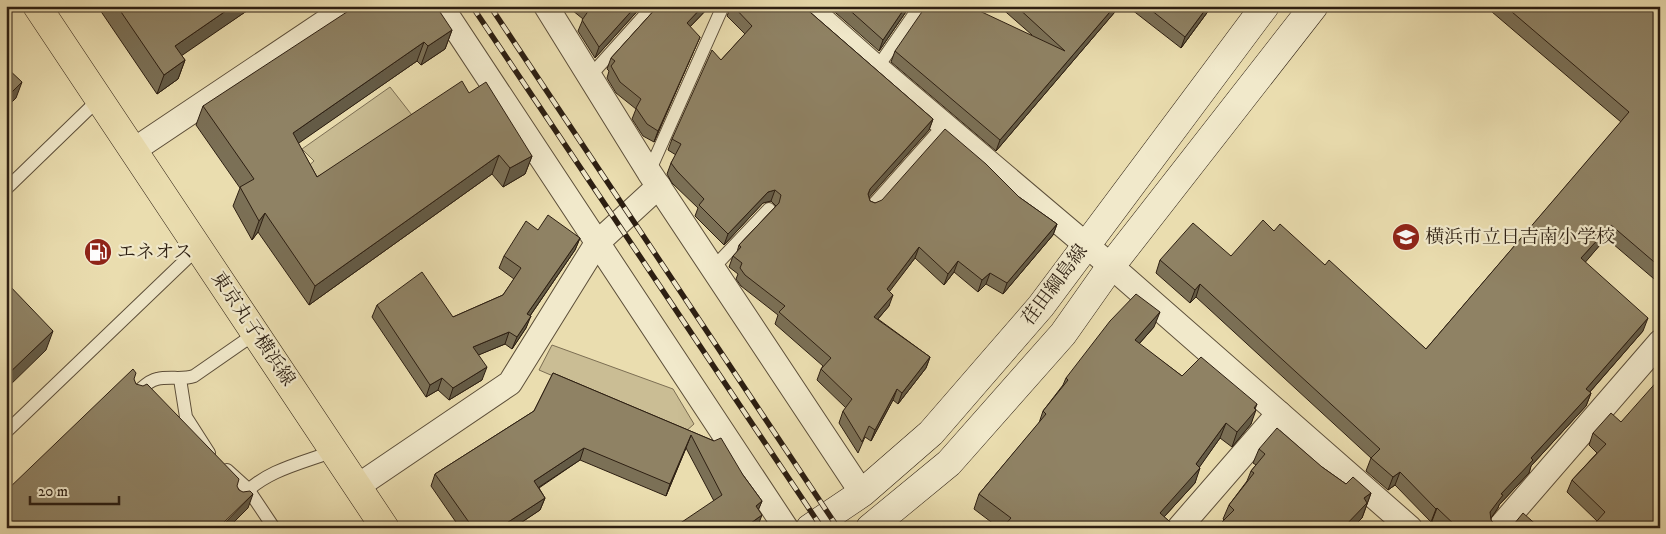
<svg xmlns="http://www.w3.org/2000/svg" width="1666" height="534" viewBox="0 0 1666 534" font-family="'IM FELL DW Pica','Noto Serif JP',serif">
	<rect width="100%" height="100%" fill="#eaddaf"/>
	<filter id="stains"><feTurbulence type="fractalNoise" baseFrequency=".004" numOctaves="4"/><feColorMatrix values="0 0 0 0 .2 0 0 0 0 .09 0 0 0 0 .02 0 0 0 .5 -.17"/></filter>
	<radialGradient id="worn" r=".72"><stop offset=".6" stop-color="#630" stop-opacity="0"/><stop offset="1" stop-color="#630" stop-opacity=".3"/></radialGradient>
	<g fill="#cabd94" stroke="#7c6e53">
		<polygon points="390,87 415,119 315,186 305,169 314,161 302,149"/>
		<polygon points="552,345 673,389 694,424 685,432 539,370"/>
	</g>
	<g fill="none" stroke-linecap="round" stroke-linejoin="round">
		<defs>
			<g id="lane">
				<polyline points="877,68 920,6"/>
				<polyline points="590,76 653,6"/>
				<polyline points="649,172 723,6"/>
				<polyline points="6,189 99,99"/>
				<polyline points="872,206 944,125"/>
				<polyline points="713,268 769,209"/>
				<polyline points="180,379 186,417 209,453"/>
				<path d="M137,392C143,387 150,380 157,379C170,376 182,380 194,376L256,333"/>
				<polyline points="6,432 199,247"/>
				<polyline points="227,470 248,489 274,528"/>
				<path d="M243,495C267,470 302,463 334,451"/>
			</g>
			<g id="street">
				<polyline points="441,6 786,528"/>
				<polyline points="546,6 649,172 862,493"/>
				<polyline points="807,6 877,68 1111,266 1410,528"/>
				<polyline points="134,150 349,6"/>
				<polyline points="358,486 510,383 597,243 659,186"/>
				<polyline points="1179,528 1279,413"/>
				<polyline points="1499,528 1660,342"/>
			</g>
			<g id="secondary">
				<polyline points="810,528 862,493 931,433 1041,306 1265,6"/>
				<polyline points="870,528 949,463 1063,334 1111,266 1314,6"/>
			</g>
			<polyline id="primary" points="37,6 385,528"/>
		</defs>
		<use href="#lane" stroke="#5c4e39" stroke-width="14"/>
		<use href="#street" stroke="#5c4e39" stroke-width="26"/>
		<use href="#secondary" stroke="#2d1f12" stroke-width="29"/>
		<use href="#primary" stroke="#2d1f12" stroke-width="29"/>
		<use href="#lane" stroke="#f1e9cb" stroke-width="12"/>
		<use href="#street" stroke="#f1e9cb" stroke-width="24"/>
		<use href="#secondary" stroke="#f1e9cb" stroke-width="28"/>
		<use href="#primary" stroke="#eaddaf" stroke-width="28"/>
		<defs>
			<g id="rail">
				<polyline points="472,6 822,528"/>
				<polyline points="490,6 838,528"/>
			</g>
		</defs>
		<use href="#rail" stroke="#2d1f12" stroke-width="5.5"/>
		<use href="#rail" stroke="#f1e9cb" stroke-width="4" stroke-dasharray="11" stroke-linecap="butt"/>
	</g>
	<g fill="#7b7056" stroke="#2d1f12">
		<polygon points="101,6 254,6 181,55 185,60 178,79 157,94 100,10"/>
		<polygon points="567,6 642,6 595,58 578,31 583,19"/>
		<polygon points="658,6 710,6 690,27 695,48 654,142 643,136 632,119 636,109 616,93 607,78 609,71 607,69 611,58"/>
		<polygon points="731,6 803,6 933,119 929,130 869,197 870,201 875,203 1019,197 1057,224 1053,235 1003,294 986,284 978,292 954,272 944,285 915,258 889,291 889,306 878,319 930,357 926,368 898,404 893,400 871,441 865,437 858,453 839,423 843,411 846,408 817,380 821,369 823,366 775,324 778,315 741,286 736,279 738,274 729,267 733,256 737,252 739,245 776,206 771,201 763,203 724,245 695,216 698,208 672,183 667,174 671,163 676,155 668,150 672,139 721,60 745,34 727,16"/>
		<polygon points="828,6 910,6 879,51"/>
		<polygon points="999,6 1120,6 996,151 891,62 895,51 1032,35"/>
		<polygon points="1127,6 1212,6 1181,48"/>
		<polygon points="1485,6 1658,6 1660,8 1660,284 1606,238 1585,262 1643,331 1590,392 1591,393 1586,406 1531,466 1529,473 1499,505 1498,508 1491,518 1491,520 1495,525 1501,528 1439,528 1432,521 1431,522 1395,485 1388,490 1366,471 1371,458 1196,297 1190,303 1156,273 1160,260 1231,256 1274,231 1325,265 1426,349 1621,122"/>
		<polygon points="452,30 445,49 421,65 417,61 298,143 317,177 469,93 532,156 525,174 503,187 492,174 309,305 258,232 252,240 233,206 240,188 196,125 203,106"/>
		<polygon points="538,230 580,238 575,250 530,316 526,328 512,349 505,344 478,355 482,380 449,400 438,390 426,397 372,317 377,305 453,317 503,295 514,279 499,268 504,256"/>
		<polygon points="1154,327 1139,344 1182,376 1255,409 1251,424 1232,447 1220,438 1199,467 1195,483 1164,517 1177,528 999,528 974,509 979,494 1039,423 1043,411 1063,385 1066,378"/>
		<polygon points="553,373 714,441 743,475 762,501 758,510 757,528 714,501 686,448 666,496 580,460 539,488 545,498 540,510 513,528 460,528 431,486 435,474 534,411"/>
		<polygon points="1621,422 1660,528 1597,521 1567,492 1572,480 1597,453 1589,445 1593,433"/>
		<polygon points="1259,449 1322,467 1346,484 1371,493 1362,518 1352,528 1216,528 1224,520 1223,519 1229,505 1247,481 1251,471 1256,465 1253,463"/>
	</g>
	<g fill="#645b46" stroke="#2d1f12">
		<polygon points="233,6 254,6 168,65 175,46"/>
		<polygon points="636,6 642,6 595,58 599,47"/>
		<polygon points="703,6 710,6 683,34 687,23"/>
		<polygon points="906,6 910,6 879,51 883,40"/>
		<polygon points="1115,6 1120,6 996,151 1000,140"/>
		<polygon points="1208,6 1212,6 1181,48 1185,37"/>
		<polygon points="452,30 445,49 421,65 428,46"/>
		<polygon points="700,37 695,48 654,142 658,131"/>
		<polygon points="424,42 417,61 286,152 293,133"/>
		<polygon points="185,60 178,79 157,94 164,75"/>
		<polygon points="22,82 16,98 6,108 6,98"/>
		<polygon points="933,119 929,130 866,201 870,189"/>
		<polygon points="499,155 492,174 309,305 315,286"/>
		<polygon points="532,156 525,174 503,187 510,168"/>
		<polygon points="775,190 771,201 763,203 724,245 728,234 768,192"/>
		<polygon points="265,213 258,232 252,240 259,221"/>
		<polygon points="1057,224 1053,235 1003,294 1007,283"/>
		<polygon points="1611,225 1606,238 1577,272 1581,258"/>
		<polygon points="580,238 575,250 523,326 527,314"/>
		<polygon points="919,247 915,258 883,300 887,289"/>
		<polygon points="958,261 954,272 944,285 948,274"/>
		<polygon points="990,273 986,284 978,292 982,280"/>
		<polygon points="1200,284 1196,297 1190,303 1195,290"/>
		<polygon points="893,295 889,306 870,328 874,317"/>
		<polygon points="1160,312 1154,327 1129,355 1135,340"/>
		<polygon points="531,316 526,328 512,349 517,337"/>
		<polygon points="1648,318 1643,331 1581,402 1586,389"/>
		<polygon points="53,331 46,350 6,389 6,376"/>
		<polygon points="509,332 505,344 469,359 473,347"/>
		<polygon points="930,357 926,368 898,404 902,393"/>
		<polygon points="487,367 482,380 449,400 453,388"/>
		<polygon points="442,378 438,390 426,397 430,385"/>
		<polygon points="897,389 893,400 871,441 875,430"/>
		<polygon points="1591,393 1586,406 1531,466 1529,473 1499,505 1498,508 1486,525 1490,512 1501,494 1531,458"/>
		<polygon points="1257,404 1254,412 1256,410 1251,424 1232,447 1237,432"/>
		<polygon points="1226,423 1220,438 1194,475 1200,468 1195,483 1154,528 1160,513"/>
		<polygon points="691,435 686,448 666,496 670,484"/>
		<polygon points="584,448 580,460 530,493 534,481"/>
		<polygon points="1400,472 1395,485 1388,490 1393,477"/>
		<polygon points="1371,493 1362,518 1352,528 1343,528 1364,498"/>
		<polygon points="253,494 248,508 228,528 220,528"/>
		<polygon points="545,498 540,510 513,528 499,528"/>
		<polygon points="762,501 757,513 756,506"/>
		<polygon points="1437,508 1432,521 1431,522 1436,509"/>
		<polygon points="762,515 757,528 744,528"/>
	</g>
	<g fill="#8f8264" stroke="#2d1f12">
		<polygon points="117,6 233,6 175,46 185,60 164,75"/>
		<polygon points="356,6 436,6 452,30 428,46 424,42 293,133 317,177 462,81 469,93 486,82 532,156 510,168 499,155 315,286 265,213 259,221 240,187 254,179 203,106"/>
		<polygon points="584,6 636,6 599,47 582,20 589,10"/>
		<polygon points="658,6 703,6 687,23 700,37 658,131 647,124 636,108 641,99 620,82 611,66 615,61 611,58"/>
		<polygon points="733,6 803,6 933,119 870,189 868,194 870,201 875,203 882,200 945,129 986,164 1019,197 1057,224 1007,283 990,273 982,280 958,261 948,274 919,247 887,289 893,295 874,317 930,357 902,393 897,389 875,430 869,426 862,442 843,411 852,399 821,369 831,358 779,312 785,306 745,275 740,268 742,263 733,256 741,247 739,245 779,203 781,195 775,190 768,192 728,234 699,205 704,199 677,171 671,163 681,144 672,139 712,50 721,60 752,26"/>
		<polygon points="845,6 906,6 883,40"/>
		<polygon points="926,6 969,6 1065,51 1016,6 1115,6 1000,140 895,51"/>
		<polygon points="1146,6 1208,6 1185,37"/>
		<polygon points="1505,6 1658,6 1660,8 1660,267 1611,225 1581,258 1648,318 1586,389 1591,393 1531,458 1533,460 1501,494 1503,495 1490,512 1491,520 1495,525 1501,528 1458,528 1437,508 1436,509 1400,472 1393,477 1371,458 1380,449 1200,284 1195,290 1160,260 1193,223 1231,256 1263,220 1274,231 1280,224 1325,265 1329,260 1426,349 1629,112"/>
		<polygon points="6,67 22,82 6,98"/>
		<polygon points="548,215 580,238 527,314 531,316 517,337 509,332 473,347 487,367 453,388 442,378 430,385 377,305 422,272 453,317 503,295 521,268 504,256 526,221 538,230"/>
		<polygon points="6,282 53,331 6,376"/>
		<polygon points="1136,294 1160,312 1135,340 1182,376 1201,357 1257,404 1254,408 1256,410 1237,432 1226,423 1196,464 1200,468 1160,513 1177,528 1003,528 1003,527 1011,518 979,494 1046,414 1043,411 1068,380 1066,378 1110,321"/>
		<polygon points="133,369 136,373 134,379 136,384 143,386 147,384 239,479 237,486 239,490 243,492 250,491 253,494 220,526 222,528 6,528 6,491"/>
		<polygon points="553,373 714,441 721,438 743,475 762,501 756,506 762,515 744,528 673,528 722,495 691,435 670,484 584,448 534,481 545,498 499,528 473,528 435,474 534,411"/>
		<polygon points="1660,378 1660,528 1591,528 1605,512 1572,480 1606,444 1593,433 1611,413 1621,422"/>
		<polygon points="1277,428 1322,467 1346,484 1353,477 1371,493 1364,498 1367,503 1343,528 1216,528 1234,510 1229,505 1254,473 1251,471 1265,454 1259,449"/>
		<polygon points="1523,513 1540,528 1506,528 1509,528 1514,524"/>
	</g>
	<defs>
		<symbol id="school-disc" viewBox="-11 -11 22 22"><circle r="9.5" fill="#8f2418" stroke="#f1e9cb"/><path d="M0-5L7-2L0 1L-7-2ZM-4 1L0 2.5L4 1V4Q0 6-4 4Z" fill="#fff"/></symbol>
		<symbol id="fuel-disc" viewBox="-11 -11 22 22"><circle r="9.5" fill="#8f2418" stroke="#f1e9cb"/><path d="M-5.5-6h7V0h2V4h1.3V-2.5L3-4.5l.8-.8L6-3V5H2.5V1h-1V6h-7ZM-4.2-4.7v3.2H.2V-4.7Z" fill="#fff"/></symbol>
	</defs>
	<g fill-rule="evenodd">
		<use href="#school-disc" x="1390" y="221" width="32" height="32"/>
		<use href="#fuel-disc" x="82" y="236" width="32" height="32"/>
	</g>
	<g text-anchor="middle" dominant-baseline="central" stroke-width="4.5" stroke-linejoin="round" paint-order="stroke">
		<g font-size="19" fill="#2d1f12" stroke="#f1e9cb" text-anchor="start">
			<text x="1425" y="237">横浜市立日吉南小学校</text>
			<text x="117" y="252">エネオス</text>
		</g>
		<g font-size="19" fill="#2d1f12" stroke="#f1e9cb">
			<text transform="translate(1055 285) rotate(-53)">荏田綱島線</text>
			<text transform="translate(253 329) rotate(56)">東京丸子横浜線</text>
		</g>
	</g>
	<rect width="1666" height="534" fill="none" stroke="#eaddaf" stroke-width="25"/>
	<rect x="8" y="8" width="1651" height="519" fill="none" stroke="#2d1f12" stroke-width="2.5"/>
	<rect x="12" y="12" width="1641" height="509" fill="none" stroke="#2d1f12"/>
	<path d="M30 496v8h89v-8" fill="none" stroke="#2d1f12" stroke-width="2.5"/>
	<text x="38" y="496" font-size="15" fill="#2d1f12" stroke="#f1e9cb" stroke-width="4" paint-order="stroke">20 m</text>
	<rect width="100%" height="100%" filter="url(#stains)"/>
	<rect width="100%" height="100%" fill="url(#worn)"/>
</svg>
